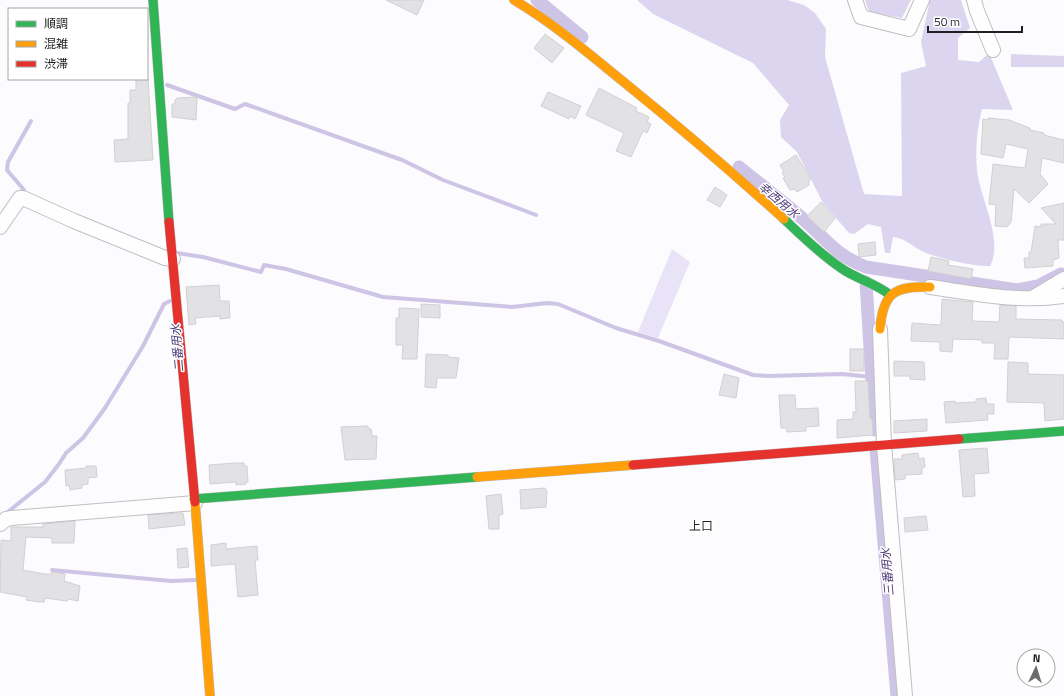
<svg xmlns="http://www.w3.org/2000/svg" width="1064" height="696" viewBox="0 0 1064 696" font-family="'Titillium Web','Noto Sans JP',sans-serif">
	<rect width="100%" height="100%" fill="#fcfbfd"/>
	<polygon fill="#e8e3f7" points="672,249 690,262 658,338 638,332"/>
	<g fill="#dcd5f0">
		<path d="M637,0H787L804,5L815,13L826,29L825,57L864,194L902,196L901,73L926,66L921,42L929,4L921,0H961L970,28L958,38V60L979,62L989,53L1013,110L982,109C977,129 975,149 977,170C980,199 1004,239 990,266C975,267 938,258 924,252C913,247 905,238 893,237L890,253H885L881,227L868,224L854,234L849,233L823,203L797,152L781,137L780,120L789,105L753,63L653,14Z"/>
		<polygon points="865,0 911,0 902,18 869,12"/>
		<polygon points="1011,54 1064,56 1064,67 1011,67"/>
	</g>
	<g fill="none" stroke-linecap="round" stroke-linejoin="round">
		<g stroke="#cdc4e6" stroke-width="4">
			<polyline points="167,85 235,109 245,104 402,160 443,180 536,215"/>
			<polyline points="23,194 24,190 7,170 8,162 31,121"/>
			<polyline points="177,253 203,257 261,272 264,265 286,269 383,297 512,307 547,303 558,304 616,328 659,341 753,375 768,376 842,374 872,377"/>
			<polyline points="4,515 45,482 59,464 66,453 83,438 105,408 143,346 164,304 170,301"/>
			<polyline points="52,570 171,581 196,580"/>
		</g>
		<g stroke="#cdc4e6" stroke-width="13">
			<polyline points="537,0 582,37"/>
			<path d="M739,167C760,184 782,201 803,219C827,240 834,254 866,267L1017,290L1038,286L1061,274"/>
			<polyline points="866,282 875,430"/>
			<polyline points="876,449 897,696"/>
		</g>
	</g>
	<g fill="#e2e1e4" stroke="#d1d0d3">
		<polygon points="386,0 424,0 417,15"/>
		<polygon points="545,34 564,48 552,63 534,48"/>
		<polygon points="136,79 148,79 153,160 115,162 114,140 128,139 128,103 130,103 130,90 136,90"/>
		<polygon points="599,88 637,108 636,111 649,117 647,122 651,124 647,133 643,131 631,157 616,151 624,133 586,115"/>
		<polygon points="548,92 581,106 575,119 570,116 569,119 541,106"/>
		<polygon points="195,97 197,98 196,120 172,117 172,104 175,104 175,100 177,98"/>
		<polygon points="988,118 1009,120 1030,128 1030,130 1044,133 1044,135 1064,140 1064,163 1042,158 1040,174 1048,184 1029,203 1014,189 1011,222 1007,227 995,226 996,205 989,204 993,164 1025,168 1028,149 1006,144 1003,158 981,154 983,119 988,120"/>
		<polygon points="796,155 811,179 809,180 809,185 797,192 795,189 790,190 783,178 785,177 782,173 784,172 780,165"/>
		<polygon points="715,187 727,195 720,207 707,200"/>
		<polygon points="821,202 835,218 824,232 807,216"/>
		<polygon points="1064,203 1064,240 1058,240 1059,258 1053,260 1053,266 1025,268 1024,258 1029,258 1029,252 1031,252 1035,226 1041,227 1041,224 1056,224 1041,208"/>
		<polygon points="875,242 876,255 859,257 858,244"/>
		<polygon points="931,257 949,261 948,265 973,269 971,279 928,271"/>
		<polygon points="219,285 220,301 229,301 230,318 220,319 220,316 195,318 196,324 189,325 186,287"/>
		<polygon points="942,299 973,302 972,321 999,322 1000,305 1016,306 1016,319 1062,320 1062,322 1064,322 1064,339 1009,337 1008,359 994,359 995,343 982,343 982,340 953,339 952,352 940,351 940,342 911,341 912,323 941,325"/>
		<polygon points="421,304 440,305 440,318 421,317"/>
		<polygon points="399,308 419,309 417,359 402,359 403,345 396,345 396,318 399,318"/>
		<rect x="850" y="349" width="14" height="22"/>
		<polygon points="426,354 448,355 448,357 459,358 456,378 437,378 436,388 425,387"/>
		<polygon points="894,361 924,362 925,380 910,379 910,376 894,376"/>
		<polygon points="1008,362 1028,363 1028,374 1064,375 1064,419 1045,421 1044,403 1007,402"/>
		<polygon points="724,374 739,378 736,398 719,395"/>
		<polygon points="855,381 868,381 870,419 872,419 873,435 837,438 837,420 853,419 853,412 856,412"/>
		<polygon points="779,395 795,395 796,409 818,408 819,426 806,427 806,431 787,432 786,428 781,428"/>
		<polygon points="986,398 987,404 994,404 994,414 987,414 988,420 946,423 944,402 955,401 955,403 976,402 976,399"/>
		<polygon points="927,419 927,431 894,433 894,421"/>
		<polygon points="368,426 368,428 371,429 372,436 377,436 376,459 345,460 341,427"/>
		<polygon points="987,448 989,473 974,474 975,496 963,497 959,450"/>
		<polygon points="918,453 919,459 924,458 925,467 922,468 922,474 905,475 905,479 895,480 894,459 902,459 902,455"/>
		<polygon points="235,463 244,463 244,466 247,466 248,482 245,482 246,484 236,485 236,482 210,484 209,465"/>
		<polygon points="86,466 96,466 97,477 88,478 88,484 82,485 82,488 70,490 69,485 66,486 65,470 87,468"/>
		<polygon points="545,488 547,491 546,507 521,509 520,490"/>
		<polygon points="501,494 503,514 499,515 499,529 489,529 486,496"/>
		<polygon points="178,513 183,513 185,525 149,529 148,515"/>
		<polygon points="926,516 928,530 905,532 904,518"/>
		<polygon points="75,521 74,543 52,543 52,538 26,537 23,570 45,574 52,574 52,572 65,574 64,581 80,586 78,601 68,599 67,601 45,598 44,602 39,602 26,600 27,597 0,592 1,540 11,541 11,527 43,527 43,524"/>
		<polygon points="226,543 226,549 257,546 258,560 255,560 258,595 238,597 235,564 211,566 211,545"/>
		<polygon points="187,548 189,567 178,568 177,549"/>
	</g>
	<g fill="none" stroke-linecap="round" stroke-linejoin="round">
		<defs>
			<g id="street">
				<polyline points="855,0 861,17 909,29 922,0"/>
				<polyline points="974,0 977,11 993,50"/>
				<polyline points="0,227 20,198 23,198 74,221 165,258 173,259"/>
				<path d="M930,287C973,293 1020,303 1064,296"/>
				<polyline points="1034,297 1064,279"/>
				<polyline points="880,329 884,445 905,696"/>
				<polyline points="0,524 6,519 12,518 195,503"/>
			</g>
			<g id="fast">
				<polyline points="153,0 169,222"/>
				<path d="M784,219C802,236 820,254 841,268C856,279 876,283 890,295"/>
				<polyline points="959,439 1064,431"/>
				<polyline points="194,499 477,477"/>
			</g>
			<g id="slow">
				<path d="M514,0C556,25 593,57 631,88C683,130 734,174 784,219"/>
				<path d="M880,329C883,292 895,286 930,287"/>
				<polyline points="477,477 633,465"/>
				<polyline points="195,502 210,696"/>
			</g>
			<g id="jam">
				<polyline points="169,222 195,502"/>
				<polyline points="633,465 959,439"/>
			</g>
		</defs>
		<use href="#street" stroke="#c0bec1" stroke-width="16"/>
		<use href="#fast" stroke="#c0bec1" stroke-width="10"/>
		<use href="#slow" stroke="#c0bec1" stroke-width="10"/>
		<use href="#jam" stroke="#c0bec1" stroke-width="10"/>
		<use href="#street" stroke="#fffeff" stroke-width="14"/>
		<use href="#fast" stroke="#30b455" stroke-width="9"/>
		<use href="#slow" stroke="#ff9f0a" stroke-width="9"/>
		<use href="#jam" stroke="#e5322d" stroke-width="9"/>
	</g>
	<g text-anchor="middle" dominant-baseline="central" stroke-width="3" stroke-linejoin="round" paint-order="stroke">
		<g font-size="12" font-style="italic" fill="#503e79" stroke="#fff">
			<text transform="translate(779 200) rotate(40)">幸西用水</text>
			<text transform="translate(177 348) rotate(-95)">二番用水</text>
			<text transform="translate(887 572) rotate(-95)">三番用水</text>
		</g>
		<g font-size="12" fill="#201f23" stroke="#fff">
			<text x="701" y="525">上口</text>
		</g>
	</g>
	<rect x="8" y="8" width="140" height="72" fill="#ffffff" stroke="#a6a5a7"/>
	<rect x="16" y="21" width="20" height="6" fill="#30b455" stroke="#a6a5a7"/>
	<text x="44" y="28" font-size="12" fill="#201f23">順調</text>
	<rect x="16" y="41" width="20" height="6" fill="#ff9f0a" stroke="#a6a5a7"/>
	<text x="44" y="48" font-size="12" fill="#201f23">混雑</text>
	<rect x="16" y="61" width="20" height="6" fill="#e5322d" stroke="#a6a5a7"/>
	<text x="44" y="68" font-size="12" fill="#201f23">渋滞</text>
	<g transform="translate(1036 668) rotate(4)"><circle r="19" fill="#ffffff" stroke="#a6a5a7"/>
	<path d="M0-3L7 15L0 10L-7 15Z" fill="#6d6c6f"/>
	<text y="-6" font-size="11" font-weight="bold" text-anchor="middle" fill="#201f23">N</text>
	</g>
	<path d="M928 26v6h94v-6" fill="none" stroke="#201f23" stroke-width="2"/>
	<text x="934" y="26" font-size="12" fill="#201f23" stroke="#ffffff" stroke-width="3" paint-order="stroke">50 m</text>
</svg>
